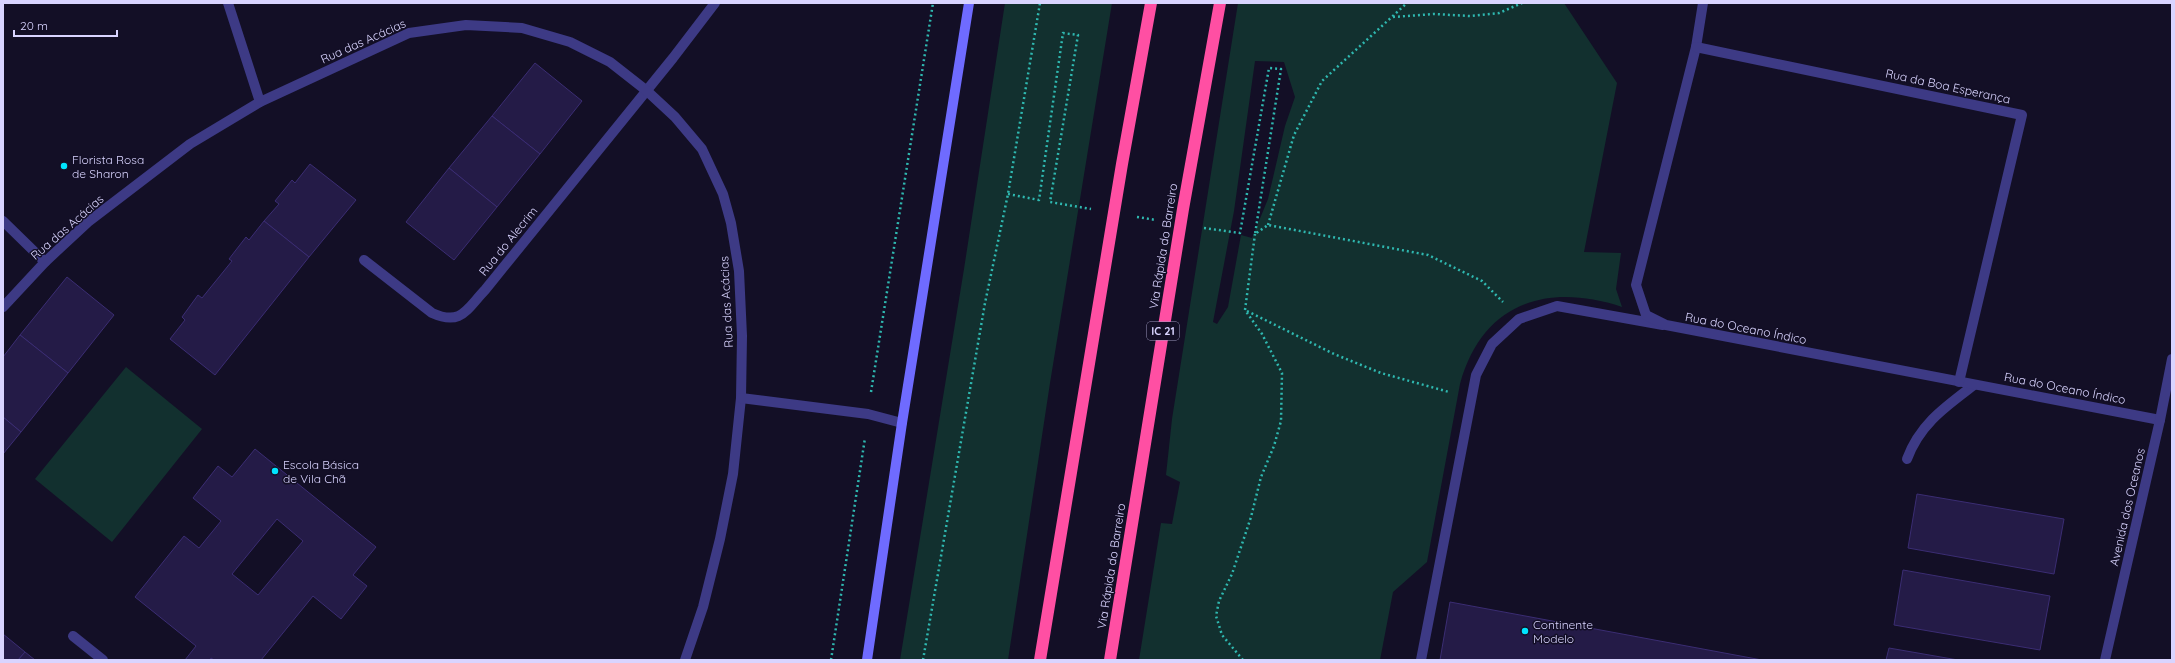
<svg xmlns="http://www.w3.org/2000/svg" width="2175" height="663" viewBox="0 0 2175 663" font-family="Quicksand,sans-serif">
	<rect width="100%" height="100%" fill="#130f26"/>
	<g fill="#12302f" fill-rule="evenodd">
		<polygon points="1005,3 1112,3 1050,383 1008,660 900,660 964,269"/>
		<path d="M1238,3H1564L1617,83L1584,252L1621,253L1616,289L1622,307C1547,282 1482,303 1460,384L1427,562L1393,592L1380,660H1139L1161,523L1172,524L1180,482L1166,475L1172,419ZM1255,61L1284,62L1295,97L1285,126L1268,199L1252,238L1241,235L1228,307L1217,324L1213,322L1234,211Z"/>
		<polygon points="126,367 202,429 112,542 35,479"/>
	</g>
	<g fill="#241b47" stroke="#3b2d73" fill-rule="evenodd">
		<polygon points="535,63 582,101 540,154 492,116"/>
		<polygon points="492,116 540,154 497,207 449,168"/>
		<polygon points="310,164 356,200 309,257 264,221 279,204 275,201 292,180 295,183"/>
		<polygon points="449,168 497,207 454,260 406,222"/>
		<polygon points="264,221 309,257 215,375 170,339 185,320 182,317 198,295 202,298 232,261 229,259 246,237 249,240"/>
		<polygon points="67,277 114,315 68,373 20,335"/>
		<polygon points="20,335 68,373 21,432 3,417 3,357"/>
		<polygon points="3,417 21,432 3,454"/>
		<path d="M255,449L376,547L353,575L367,586L341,619L313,596L261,660H214L211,658L210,660H185L196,646L135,597L184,536L199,548L221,521L193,498L218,466L232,477ZM277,519L303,541L258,595L232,574Z"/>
		<polygon points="1917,494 2064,519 2054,574 1908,548"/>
		<polygon points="1903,570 2050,596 2040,650 1894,625"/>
		<polygon points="1450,602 1762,660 1440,660"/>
		<polygon points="3,634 25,652 18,660 3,660"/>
		<polygon points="1889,648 1958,660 1886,660"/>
		<polygon points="25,652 35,660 18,660"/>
	</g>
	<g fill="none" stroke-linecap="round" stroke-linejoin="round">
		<g stroke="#2fb8b0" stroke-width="2.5" stroke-dasharray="2 3" stroke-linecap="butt">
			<polyline points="1393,17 1434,14 1470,16 1499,13 1522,3"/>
			<polyline points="1008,194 1039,200 1063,33 1078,35 1050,202 1091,209"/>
			<polyline points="1137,217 1156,220"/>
			<polyline points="1268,225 1294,135 1322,81 1407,3"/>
			<polyline points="1204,228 1240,233 1269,68 1281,69 1255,234 1268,225 1428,255 1482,281 1503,302"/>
			<polyline points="1247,311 1334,354 1381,373 1449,392"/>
			<polyline points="871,392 933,3"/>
			<polyline points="831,660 865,438"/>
			<polyline points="923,660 985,303 1008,194 1040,3"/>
			<polyline points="1243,660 1222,635 1216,616 1219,601 1232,574 1251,517 1261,477 1274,446 1281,421 1282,373 1262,334 1245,310 1255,234"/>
		</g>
		<g stroke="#3d3a85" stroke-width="10">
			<path d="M1907,459C1920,424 1945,407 1974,385"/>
			<polyline points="1421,660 1476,375 1492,344 1519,319 1557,306 1663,325"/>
		</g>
		<g stroke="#3d3a85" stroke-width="10">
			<polyline points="228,3 260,102"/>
			<polyline points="1703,3 1696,47 1636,285 1646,315 1666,325 2160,420"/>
			<polyline points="1696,47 2022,115 1959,382"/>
			<polyline points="3,221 45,262"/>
			<path d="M364,260L432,313C461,326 466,310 485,290L673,58L715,3"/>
			<polyline points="3,307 45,262 88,222 190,144 260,102 409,33 466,25 522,28 570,42 610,62 647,91 675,117 702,149 723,194 731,223 739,271 742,336 741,398 733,474 720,539 703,607 685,660"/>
			<polyline points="741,398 868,414 902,423"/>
			<polyline points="73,636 103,660"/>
			<polyline points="2105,660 2160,420 2172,359"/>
		</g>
		<polyline stroke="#6f6bff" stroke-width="10" points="867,660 902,423 969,3"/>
		<g stroke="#ff4fa3" stroke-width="12">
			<polyline points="1040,660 1122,164 1151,3"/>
			<polyline points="1110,660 1183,209 1220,3"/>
		</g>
	</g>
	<g fill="#00e5ff" stroke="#130f26" stroke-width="1.5">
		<circle cx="64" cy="166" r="4"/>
		<circle cx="275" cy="471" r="4"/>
		<circle cx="1525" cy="631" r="4"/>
	</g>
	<g text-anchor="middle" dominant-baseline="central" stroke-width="3" stroke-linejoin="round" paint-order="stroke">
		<rect fill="#130f26" stroke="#9e99be" stroke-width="1" x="1147" y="322" width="32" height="18" rx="3"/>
		<g font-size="11" font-weight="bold" fill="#d9d4ff">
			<text x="1163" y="331">IC 21</text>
		</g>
		<g font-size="12" fill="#d9d4ff" stroke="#130f26">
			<text transform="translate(363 41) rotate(-24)">Rua das Acácias</text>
			<text transform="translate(1948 86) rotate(12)">Rua da Boa Esperança</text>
			<text transform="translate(67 227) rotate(-41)">Rua das Acácias</text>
			<text transform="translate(508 241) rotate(-51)">Rua do Alecrim</text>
			<text transform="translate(1163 246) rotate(-81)">Via Rápida do Barreiro</text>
			<text transform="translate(726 302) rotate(-93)">Rua das Acácias</text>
			<text transform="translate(1746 328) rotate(11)">Rua do Oceano Índico</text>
			<text transform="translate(2065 388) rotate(11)">Rua do Oceano Índico</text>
			<text transform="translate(2127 507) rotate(-77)">Avenida dos Oceanos</text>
			<text transform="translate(1111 566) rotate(-81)">Via Rápida do Barreiro</text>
		</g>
		<g font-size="12" fill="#d9d4ff" stroke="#130f26" text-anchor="start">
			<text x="72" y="159">Florista Rosa<tspan x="72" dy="14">de Sharon</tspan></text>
			<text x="283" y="464">Escola Básica<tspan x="283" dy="14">de Vila Chã</tspan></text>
			<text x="1533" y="624">Continente<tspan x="1533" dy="14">Modelo</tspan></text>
		</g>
	</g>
	<rect width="2175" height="663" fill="none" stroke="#d9d4ff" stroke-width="8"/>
	<path d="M14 30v6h103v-6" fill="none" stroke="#d9d4ff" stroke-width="2"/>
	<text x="20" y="30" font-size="12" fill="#d9d4ff" stroke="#130f26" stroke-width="3" paint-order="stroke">20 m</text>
</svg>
